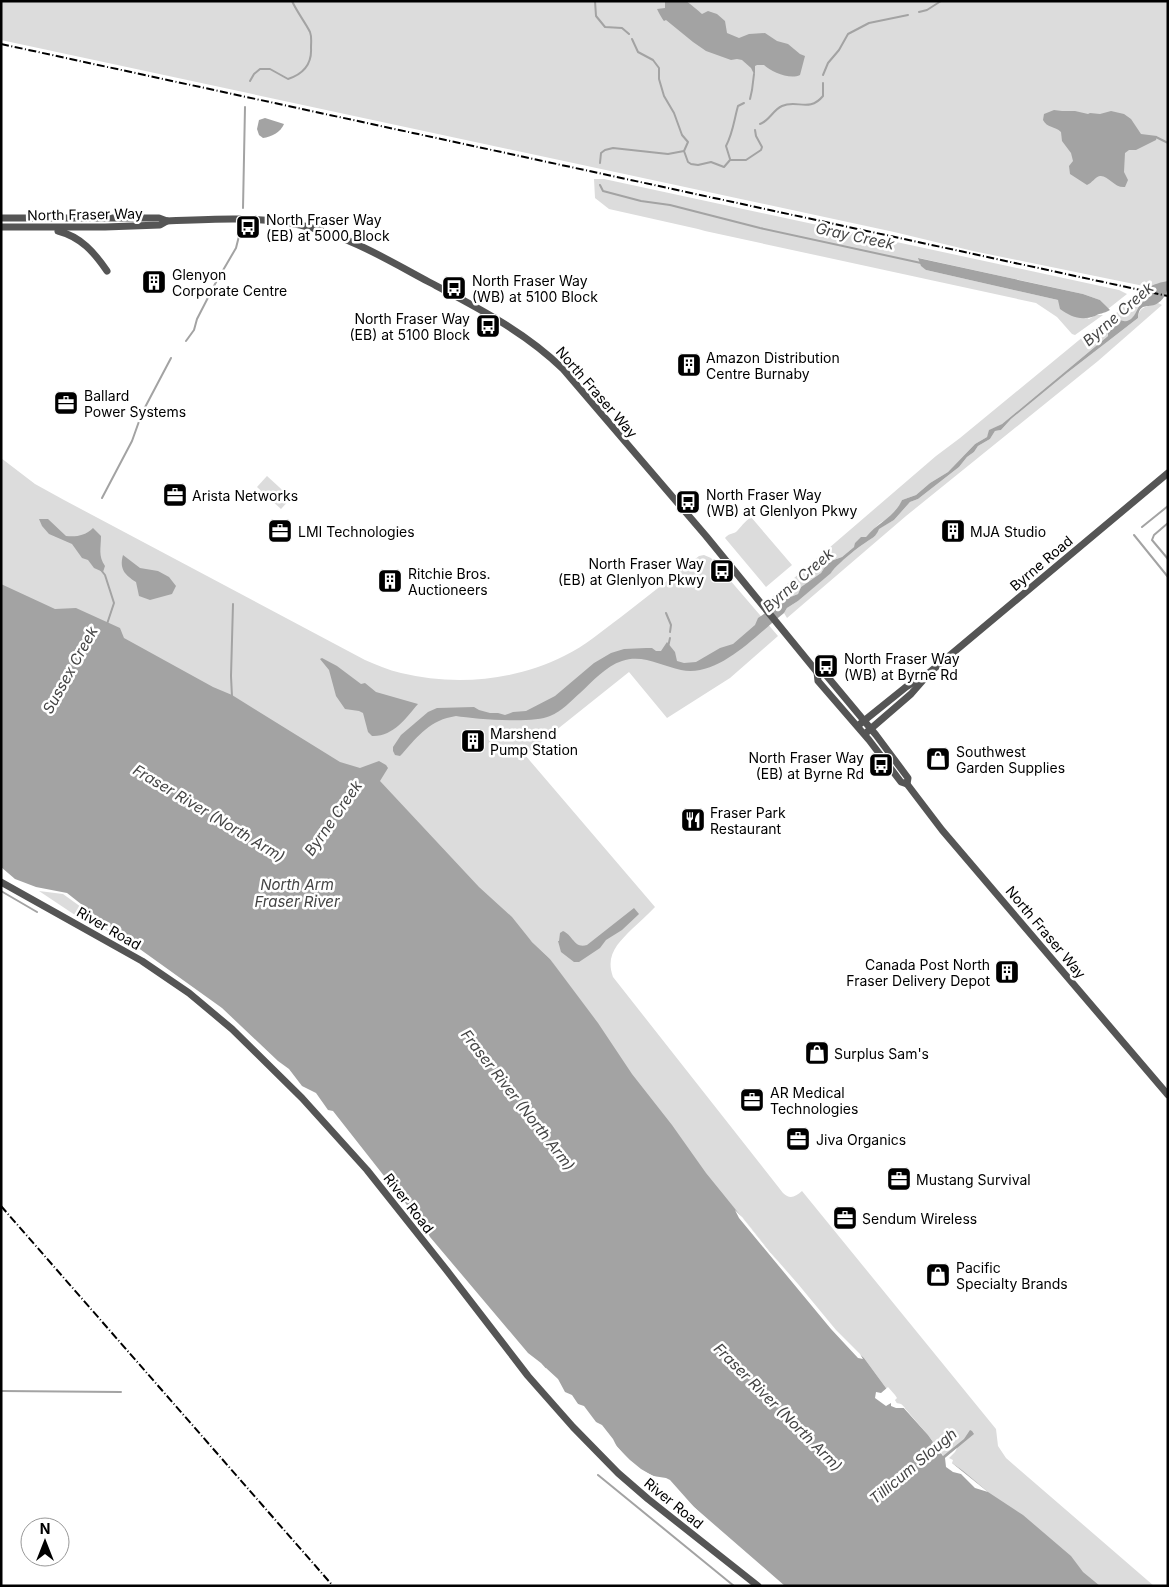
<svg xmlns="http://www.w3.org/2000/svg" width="1169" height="1587" viewBox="0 0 1169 1587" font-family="Inter,sans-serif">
	<rect width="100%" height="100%" fill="#fff"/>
	<g fill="#dcdcdc">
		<polygon points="1,1 1168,1 1168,291 973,251 894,232 1,40"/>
		<polygon points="594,179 604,179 1119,290 1127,294 1108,309 1100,300 1083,294 919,258 926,270 1058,300 1089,319 1096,315 1103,315 1075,335 1072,334 1057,317 1036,303 705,231 698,229 609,209 595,198"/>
		<path d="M1140,295L1144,297C1141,306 1134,321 1124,322C1120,322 1116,318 1113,316L1128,302Z"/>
		<path d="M1158,303L1162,305L1098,361L906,516L787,618L784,613L787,608L798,601L830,573C834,567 858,547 865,543C872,538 876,537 878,529L894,520L910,502L918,499L959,467L967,457L974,452L978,446L990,439L995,431L1001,430L1011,419L1067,373L1138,318C1139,306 1148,306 1158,303Z"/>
		<polygon points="1108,319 1113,329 1108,336 1002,424 990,430 987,437 975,444 948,472 930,483 916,495 902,500 898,510 890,517 880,523 866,537 842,557 828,562 821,573 801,587 798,594 788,598 778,605 772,597 936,456 960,438 1084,336"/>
		<path d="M1,458L35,484L64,500L365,660C377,665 388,670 401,673C455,686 514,681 564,656C585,646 602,631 621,617C647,597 673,576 699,556L704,555L711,558L778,636L730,678L667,718L629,672L525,755L655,907C648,914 640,922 632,929C618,943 605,955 613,977L783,1193C790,1200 795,1197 802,1191L996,1429L998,1446L1006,1458L1154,1586H1082L962,1470L945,1458L928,1435L902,1405L897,1403L864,1358L836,1333L742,1217L655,1119L550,959L364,783L1,599Z"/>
		<polygon points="267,476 291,498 281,509 257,487"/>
		<path d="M751,517L792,565L766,587L725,538C728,534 732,534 736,532C741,527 744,522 751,517Z"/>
		<polygon points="39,891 63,894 99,920 110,932 78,917"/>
	</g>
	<g fill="#a3a3a3">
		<path d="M665,1H686C688,2 700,12 702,14L708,11L717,14L725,21L727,33L739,38L749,34L765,33L777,41L788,44L800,54L805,56L800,75C790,80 771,72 764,65H757L755,66V73L754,74L751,68L742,60L737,59L731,60L706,51L693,42L666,20L664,21C662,19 658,11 657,9L665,8Z"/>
		<path d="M1054,110L1062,111H1075L1088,114L1090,113L1100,114L1111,111L1124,114L1131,119L1141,134L1157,136L1156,140L1136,150H1129L1125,153L1124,172L1128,180L1125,187C1114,188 1108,175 1100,176C1095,177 1092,183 1087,185L1070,174L1069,166L1073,161L1071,153L1062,141L1061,132C1055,126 1047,128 1043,120L1044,114Z"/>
		<path d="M265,118L284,124C281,132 271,137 263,138L259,135L257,129L259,120Z"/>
		<path d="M918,258L1083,294L1100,300L1110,310C1103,314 1100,313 1095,316C1081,321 1071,317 1060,309L1058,300L926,270L921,266Z"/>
		<path d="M1168,281C1168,289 1166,298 1158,303C1150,309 1139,301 1138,318L1067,373L1011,419L1001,430L995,431L990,439L978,446L974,452L967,457L959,467L918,499L910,502L894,520L879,529C876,537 872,538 865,543C858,547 834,567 831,573L798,601L787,608L784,613C757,634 719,678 681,670C661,666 643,654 622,661C606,666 592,682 580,693C571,701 562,711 550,716C533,724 476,719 456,716C430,720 419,735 402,754L400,756L395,755L393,751V747L401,735L428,712L437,708L474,707L479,710L490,713H498L505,715L513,712L526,711L555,696L594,663L611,653L624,649L646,648H652L656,651H661L667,642L675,652L677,661L684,663L696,662L720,648L733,644L755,625L758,618L788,598L798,594L801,587L821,573L828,562L842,557L854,547L855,543L861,537H866C878,522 894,518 902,500L916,495L930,483L948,472L975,444L987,437L989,430L1002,424L1108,336V332L1113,328L1108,319L1113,316C1137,334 1137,300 1149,288C1153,284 1162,282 1168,281Z"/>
		<path d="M39,519H48L66,536C76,537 85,536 93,528L101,536C101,548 98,556 105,566L103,572L94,568L88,560L82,558L72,544L49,534L42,526Z"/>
		<path d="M123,555L140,568L158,571L169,577L176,586L172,594L150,600L139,596L136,582C125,575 119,569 123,555Z"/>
		<polygon points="1,584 55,609 76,608 120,628 124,638 213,687 232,695 340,762 360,768 379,761 386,765 388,768 380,781 479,887 512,917 532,942 550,959 598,1023 632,1074 672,1125 706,1173 836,1333 864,1358 897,1403 901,1405 928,1435 943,1456 964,1439 970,1430 972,1431 974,1434 945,1458 962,1470 988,1492 1023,1515 1071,1556 1083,1572 1100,1586 779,1586 667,1482 636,1468 584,1409 563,1392 550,1373 541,1363 528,1353 430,1237 420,1220 410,1209 333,1111 328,1110 316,1093 302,1086 289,1069 278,1061 222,1008 123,937 67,893 36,887 15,879 1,867"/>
		<path d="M322,658L337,666L361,684L365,683L376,692L418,704C406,718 393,737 372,736L368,732L363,713L359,711L345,709L336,696L329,670L320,659Z"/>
		<path d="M634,908L639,914L622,930L606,940L600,948L579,962H574L561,952L558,941H559L560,933L563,931C573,935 574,949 587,945Z"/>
	</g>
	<g fill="#fff">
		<polygon points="735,1210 742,1217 770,1252 798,1284 836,1330 860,1354 863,1359 858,1358 831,1329 739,1218"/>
		<polygon points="546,1368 558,1379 565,1392 572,1395 578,1404 584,1406 596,1422 602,1425 613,1439 617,1447 630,1460 641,1469 653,1476 666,1478 670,1480 694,1507 785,1586 775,1586 692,1512 665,1484 661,1482 652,1482 634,1470 619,1455 599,1430 590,1423 582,1410 577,1408 562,1393 559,1387 544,1369"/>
		<polygon points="888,1387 895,1395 897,1398 895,1400 897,1403 901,1404 905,1408 896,1408 891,1406 891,1403 886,1406 875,1398 876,1392 881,1393"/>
		<polygon points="957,1448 955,1452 949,1458 953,1460 952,1463 988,1492 975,1488 961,1474 953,1472 946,1467 945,1458"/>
	</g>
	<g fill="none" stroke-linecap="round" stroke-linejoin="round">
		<g stroke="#a3a3a3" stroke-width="2">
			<polyline points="595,1 596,16 605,27 622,28 629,34"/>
			<polyline points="1027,1 1034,1"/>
			<polyline points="919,12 927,10 941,1"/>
			<polyline points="632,39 638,52 653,60 659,68 659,79 664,96 674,113 682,135 688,142 684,151"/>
			<polyline points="823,75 828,63 839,50 848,34 869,23 908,15"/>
			<path d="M250,81L254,74L260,69H270L288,79C303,74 312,64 311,48C311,42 312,37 310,32C305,22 297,12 292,1"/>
			<polyline points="750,99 752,90 754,74"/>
			<path d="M760,124C769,121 773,110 782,106C797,99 809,113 823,96V83"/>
			<polyline points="1156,137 1168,143"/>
			<polyline points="684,151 688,162 691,164 698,165 711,162 724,167 730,160 746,160 761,150 762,147 756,136 755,130"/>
			<path d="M730,159L726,146C733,133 734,120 738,106L744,103"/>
			<polyline points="600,163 601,153 605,150 613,148 668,154 684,151"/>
			<polyline points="600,185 603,191 641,201 670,205 760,228 921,263"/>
			<polyline points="243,208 245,107"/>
			<polyline points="186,341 194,330 197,319 215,284 236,248 240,232"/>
			<polyline points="102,498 132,441 142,413 171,358"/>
			<polyline points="1168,523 1154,535 1152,540 1168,559"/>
			<polyline points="1142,527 1168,506"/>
			<polyline points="1134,535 1168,577"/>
			<polyline points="101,570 105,575 114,603 107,624"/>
			<polyline points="666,613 671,625 670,632"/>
			<polyline points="668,647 670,638"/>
			<polyline points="232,697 231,676 233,604"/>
			<polyline points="1,891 37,912"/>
			<polyline points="1,1391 121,1392"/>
			<polyline points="598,1475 734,1586"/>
		</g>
		<g stroke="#555" stroke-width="7">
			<path d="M1,218H159L167,221C211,219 257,216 300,225C347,235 388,260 429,282C476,307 524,331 563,369L706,536L817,672L826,675L876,735L908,778L907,784"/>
			<polyline points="1,227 105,227 160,225 167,221"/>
			<path d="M58,231C81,237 94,252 107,271"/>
			<polyline points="817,672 818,681 869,740 901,782 907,784 942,830 1168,1095"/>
			<polyline points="860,724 906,687 930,672 1168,473"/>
			<polyline points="867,732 911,694 925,678"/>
			<polyline points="1,882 142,961 189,993 232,1029 302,1098 367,1170 448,1272 528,1376 573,1427 618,1473 648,1499 758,1586"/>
		</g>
		<g stroke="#000" stroke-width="2" stroke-dasharray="8 2.5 1 2.5" stroke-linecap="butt">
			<polyline points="1,44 1168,296"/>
			<polyline points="1,1206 333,1586"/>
		</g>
	</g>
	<defs>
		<symbol id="bus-square" viewBox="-11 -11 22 22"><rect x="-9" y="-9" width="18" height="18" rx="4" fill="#000" stroke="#fff"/><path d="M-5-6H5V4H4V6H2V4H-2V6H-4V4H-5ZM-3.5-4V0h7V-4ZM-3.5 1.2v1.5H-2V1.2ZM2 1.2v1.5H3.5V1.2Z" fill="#fff"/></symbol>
		<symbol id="building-square" viewBox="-11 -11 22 22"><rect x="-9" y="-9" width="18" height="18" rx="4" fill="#000" stroke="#fff"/><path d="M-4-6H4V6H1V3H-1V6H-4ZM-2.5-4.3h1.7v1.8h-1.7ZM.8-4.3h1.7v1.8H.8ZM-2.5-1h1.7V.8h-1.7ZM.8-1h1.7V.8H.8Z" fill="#fff"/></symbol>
		<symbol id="office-square" viewBox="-11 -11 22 22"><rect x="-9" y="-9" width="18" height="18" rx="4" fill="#000" stroke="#fff"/><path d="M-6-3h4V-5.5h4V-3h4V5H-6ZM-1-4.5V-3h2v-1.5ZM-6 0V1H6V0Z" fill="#fff"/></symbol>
		<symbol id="shop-square" viewBox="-11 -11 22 22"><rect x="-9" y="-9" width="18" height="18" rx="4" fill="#000" stroke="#fff"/><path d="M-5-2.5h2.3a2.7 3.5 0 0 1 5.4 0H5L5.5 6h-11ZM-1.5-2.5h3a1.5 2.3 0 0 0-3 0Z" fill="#fff"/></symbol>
		<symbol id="restaurant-square" viewBox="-11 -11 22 22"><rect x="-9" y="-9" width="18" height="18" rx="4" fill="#000" stroke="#fff"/><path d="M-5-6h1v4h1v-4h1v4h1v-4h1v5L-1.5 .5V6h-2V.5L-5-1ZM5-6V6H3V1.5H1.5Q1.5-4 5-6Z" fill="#fff"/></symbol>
	</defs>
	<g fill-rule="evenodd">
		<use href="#bus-square" x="234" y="213" width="28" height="28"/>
		<use href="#building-square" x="140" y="268" width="28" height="28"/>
		<use href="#bus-square" x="440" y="274" width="28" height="28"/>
		<use href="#bus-square" x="474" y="312" width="28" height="28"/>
		<use href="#building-square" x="675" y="351" width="28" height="28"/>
		<use href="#office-square" x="52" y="389" width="28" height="28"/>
		<use href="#office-square" x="161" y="481" width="28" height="28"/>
		<use href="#bus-square" x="674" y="488" width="28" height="28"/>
		<use href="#office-square" x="266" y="517" width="28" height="28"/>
		<use href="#building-square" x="939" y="517" width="28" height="28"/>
		<use href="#bus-square" x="708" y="557" width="28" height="28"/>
		<use href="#building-square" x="376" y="567" width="28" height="28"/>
		<use href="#bus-square" x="812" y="652" width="28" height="28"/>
		<use href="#building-square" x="459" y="727" width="28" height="28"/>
		<use href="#shop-square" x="924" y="745" width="28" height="28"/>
		<use href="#bus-square" x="867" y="751" width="28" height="28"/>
		<use href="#restaurant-square" x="679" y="806" width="28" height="28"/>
		<use href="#building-square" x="993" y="958" width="28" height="28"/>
		<use href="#shop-square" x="803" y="1039" width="28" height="28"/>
		<use href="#office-square" x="738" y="1086" width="28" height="28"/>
		<use href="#office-square" x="784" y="1125" width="28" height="28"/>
		<use href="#office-square" x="885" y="1165" width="28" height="28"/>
		<use href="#office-square" x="831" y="1204" width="28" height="28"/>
		<use href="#shop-square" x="924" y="1261" width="28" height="28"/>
	</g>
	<g text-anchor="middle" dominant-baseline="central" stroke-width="5" stroke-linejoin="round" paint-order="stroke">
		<g font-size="14" fill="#000" stroke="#fff">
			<text transform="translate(85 214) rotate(-1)">North Fraser Way</text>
			<text transform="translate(597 392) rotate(49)">North Fraser Way</text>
			<text transform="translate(1041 563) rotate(-40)">Byrne Road</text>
			<text transform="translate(109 928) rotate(30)">River Road</text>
			<text transform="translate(1046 932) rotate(50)">North Fraser Way</text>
			<text transform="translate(409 1203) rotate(52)">River Road</text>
			<text transform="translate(674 1503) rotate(39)">River Road</text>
		</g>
		<g font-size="14" fill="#000" stroke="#fff" text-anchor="start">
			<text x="266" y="219">North Fraser Way<tspan x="266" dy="16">(EB) at 5000 Block</tspan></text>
			<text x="172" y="274">Glenyon<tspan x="172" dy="16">Corporate Centre</tspan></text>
			<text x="472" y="280">North Fraser Way<tspan x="472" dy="16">(WB) at 5100 Block</tspan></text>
			<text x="470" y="318" text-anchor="end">North Fraser Way<tspan x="470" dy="16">(EB) at 5100 Block</tspan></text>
			<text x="706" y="357">Amazon Distribution<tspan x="706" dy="16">Centre Burnaby</tspan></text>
			<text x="84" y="395">Ballard<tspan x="84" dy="16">Power Systems</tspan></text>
			<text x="706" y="494">North Fraser Way<tspan x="706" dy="16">(WB) at Glenlyon Pkwy</tspan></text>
			<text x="192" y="495">Arista Networks</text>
			<text x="298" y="531">LMI Technologies</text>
			<text x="970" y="531">MJA Studio</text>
			<text x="704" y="563" text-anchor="end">North Fraser Way<tspan x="704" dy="16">(EB) at Glenlyon Pkwy</tspan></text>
			<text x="408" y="573">Ritchie Bros.<tspan x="408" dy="16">Auctioneers</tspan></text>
			<text x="844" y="658">North Fraser Way<tspan x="844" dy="16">(WB) at Byrne Rd</tspan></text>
			<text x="490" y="733">Marshend<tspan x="490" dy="16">Pump Station</tspan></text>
			<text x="956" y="751">Southwest<tspan x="956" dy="16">Garden Supplies</tspan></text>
			<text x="864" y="757" text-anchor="end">North Fraser Way<tspan x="864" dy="16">(EB) at Byrne Rd</tspan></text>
			<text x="710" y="812">Fraser Park<tspan x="710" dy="16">Restaurant</tspan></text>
			<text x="990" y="964" text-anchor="end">Canada Post North<tspan x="990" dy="16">Fraser Delivery Depot</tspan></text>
			<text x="834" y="1053">Surplus Sam's</text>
			<text x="770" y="1092">AR Medical<tspan x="770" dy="16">Technologies</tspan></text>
			<text x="816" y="1139">Jiva Organics</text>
			<text x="916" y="1179">Mustang Survival</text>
			<text x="862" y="1218">Sendum Wireless</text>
			<text x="956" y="1267">Pacific<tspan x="956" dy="16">Specialty Brands</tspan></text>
		</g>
		<g font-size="15" font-style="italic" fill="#444" stroke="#fff">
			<text transform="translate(855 236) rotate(12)">Gray Creek</text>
			<text transform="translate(1118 314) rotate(-41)">Byrne Creek</text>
			<text transform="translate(798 580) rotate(-41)">Byrne Creek</text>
			<text transform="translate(70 670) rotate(-61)">Sussex Creek</text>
			<text transform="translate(209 813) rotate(31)">Fraser River (North Arm)</text>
			<text transform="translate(333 818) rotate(-55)">Byrne Creek</text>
			<text x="297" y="884">North Arm<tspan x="297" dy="17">Fraser River</tspan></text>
			<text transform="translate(518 1100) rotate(52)">Fraser River (North Arm)</text>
			<text transform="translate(778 1407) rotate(45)">Fraser River (North Arm)</text>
			<text transform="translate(913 1466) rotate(-40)">Tillicum Slough</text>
		</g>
	</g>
	<rect width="1169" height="1587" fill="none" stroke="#000000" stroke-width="5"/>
	<g transform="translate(45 1542)"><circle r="24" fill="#ffffff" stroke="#999999"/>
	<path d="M0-4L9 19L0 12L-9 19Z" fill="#000000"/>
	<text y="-8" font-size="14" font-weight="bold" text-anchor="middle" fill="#000000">N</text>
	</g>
</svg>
